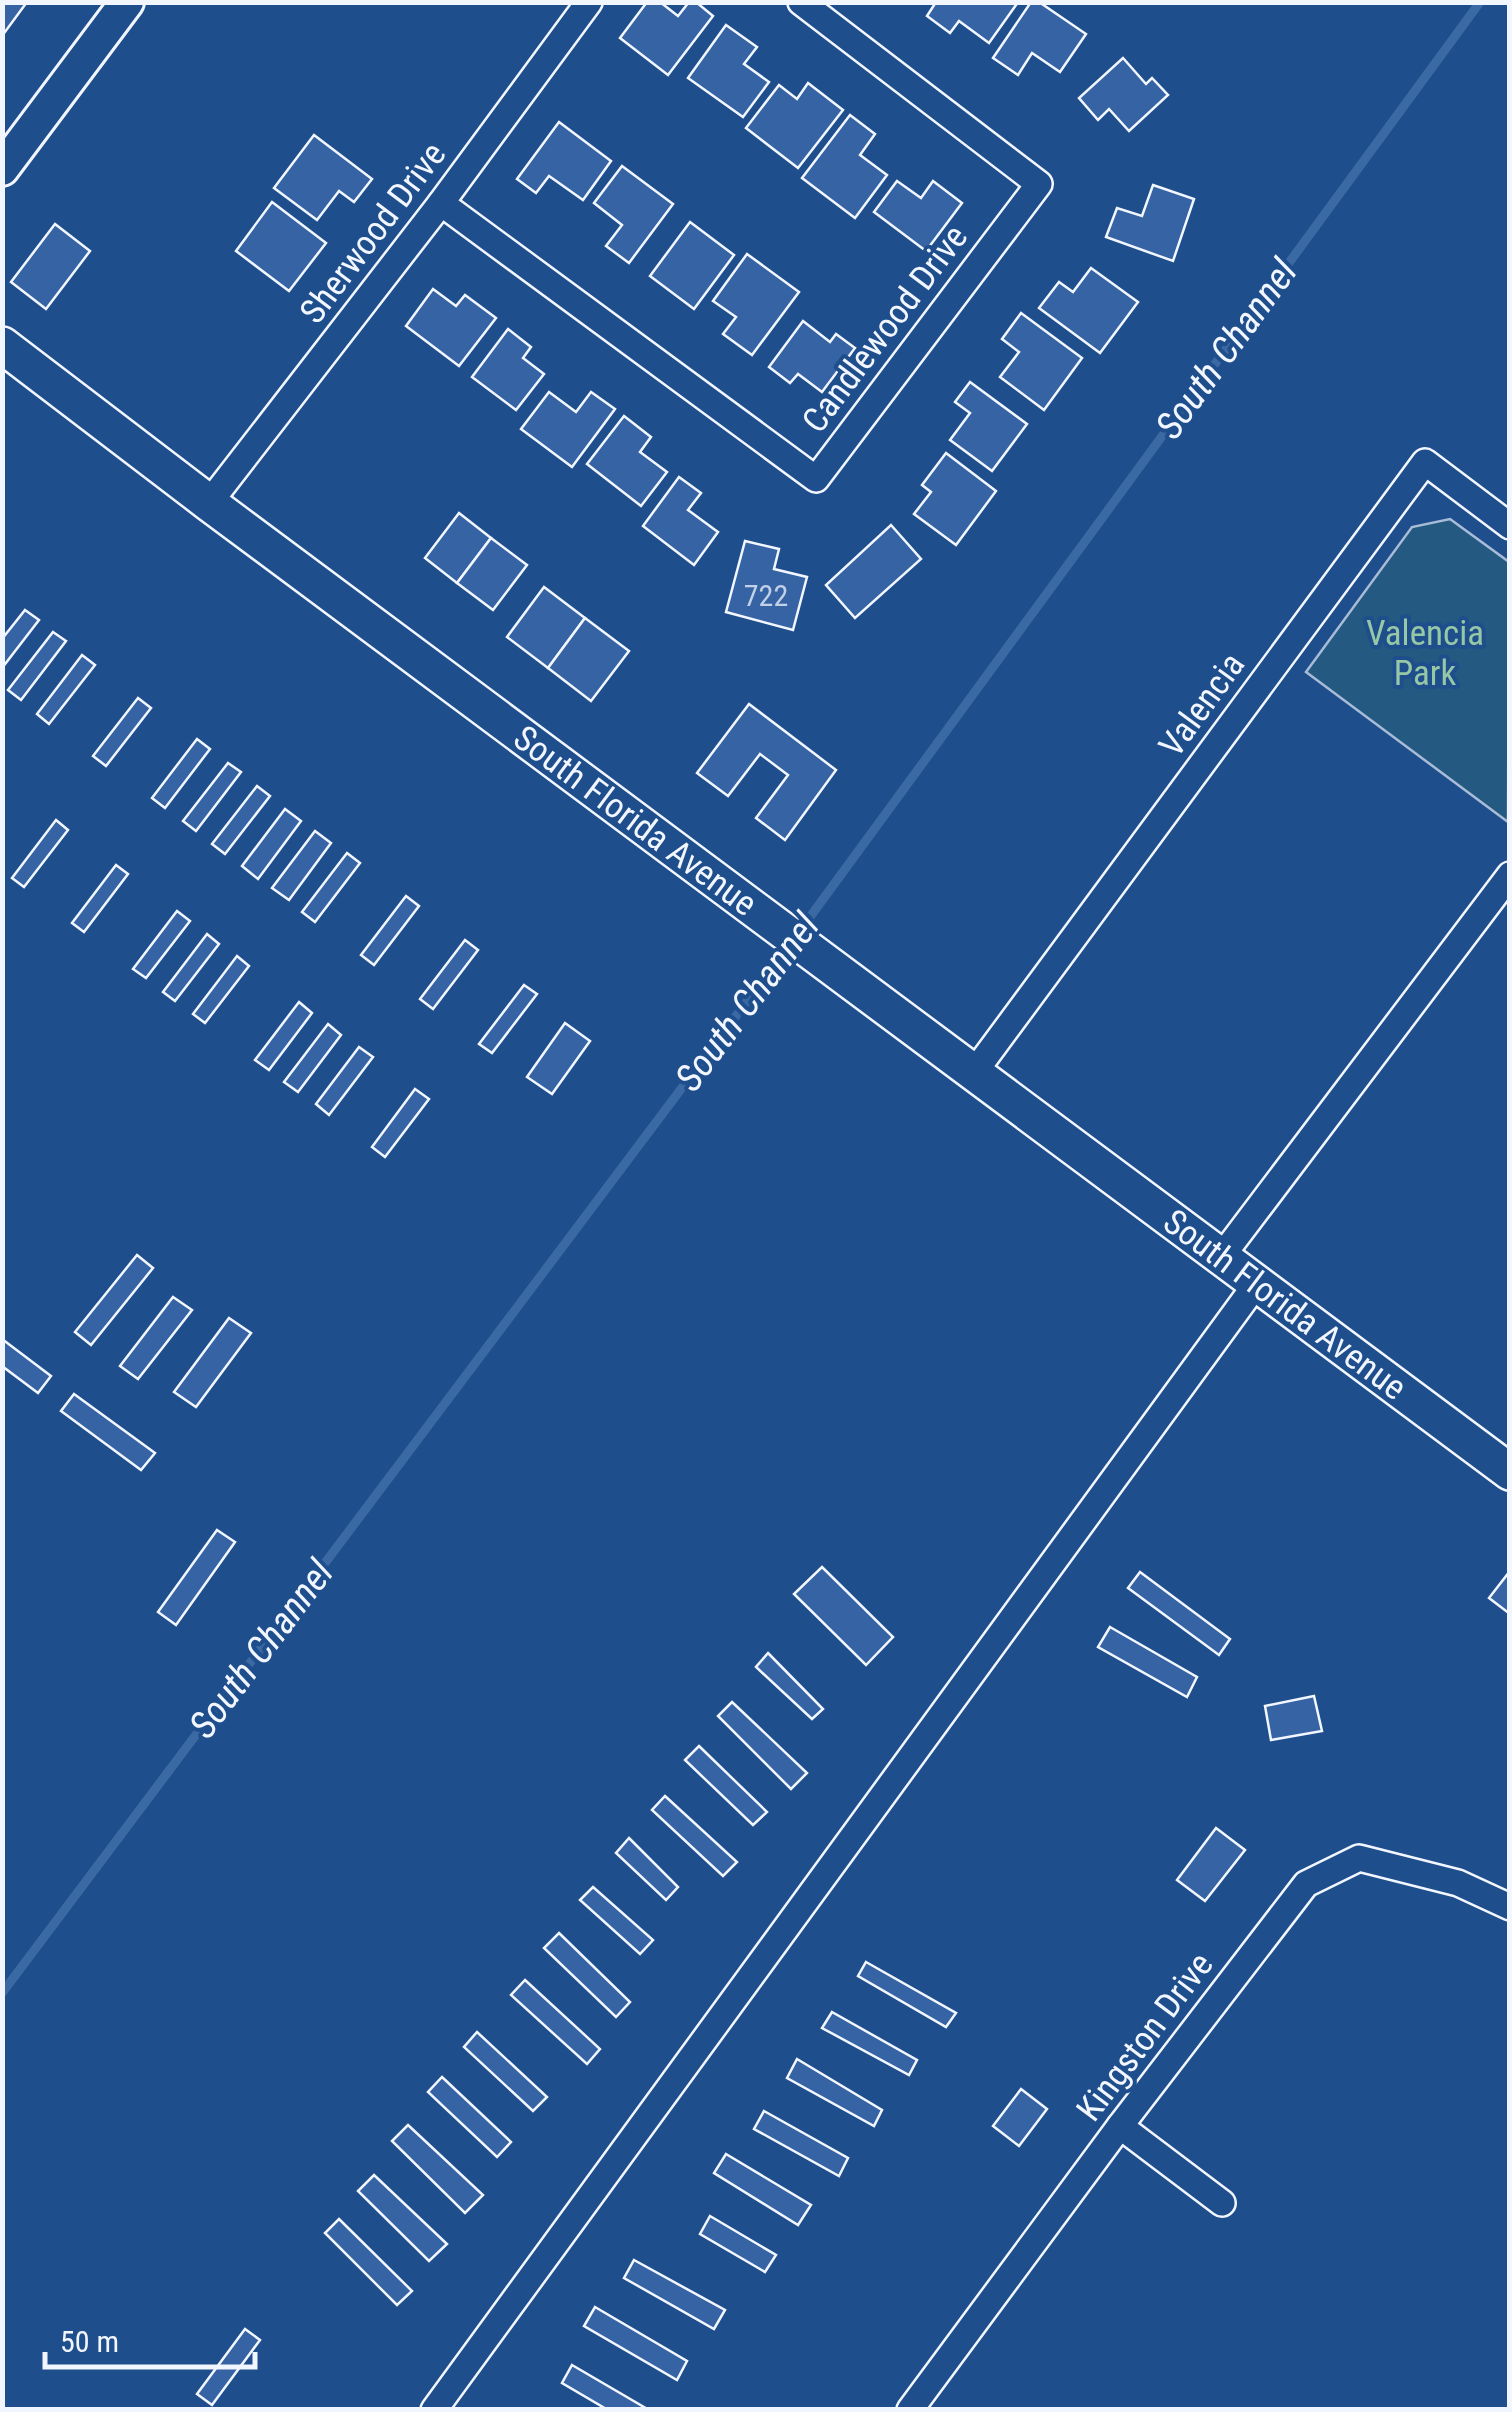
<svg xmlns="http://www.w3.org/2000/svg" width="1512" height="2412" viewBox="0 0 1512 2412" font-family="'Roboto Condensed',sans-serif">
	<rect width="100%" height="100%" fill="#1f4e8c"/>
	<polygon fill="#245a82" stroke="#a8bbd7" stroke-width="2.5" points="1450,519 1509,562 1508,822 1306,672 1412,527"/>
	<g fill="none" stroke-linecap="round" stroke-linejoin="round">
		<g stroke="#3b69a3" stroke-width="9">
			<polyline points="799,932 1480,2"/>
			<polyline points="2,1993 790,944"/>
		</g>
	</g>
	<g fill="#3563a3" stroke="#f2f6ff" stroke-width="2.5">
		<polygon points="2,2 27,2 2,36"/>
		<polygon points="647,2 660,2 678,16 689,2 696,2 713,16 668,75 620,38"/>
		<polygon points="936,2 1012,2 1016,5 989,43 959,21 950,33 927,16"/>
		<polygon points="1031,2 1039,2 1086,34 1060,72 1032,53 1018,75 993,58"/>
		<polygon points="726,25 757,47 744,64 769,82 743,117 688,78"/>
		<polygon points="1123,58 1146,84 1152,78 1168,95 1129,131 1109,109 1098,120 1079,98"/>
		<polygon points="808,83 843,110 798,168 746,128 779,85 797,99"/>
		<polygon points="850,115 875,134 860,155 887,175 855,218 802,178"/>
		<polygon points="559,122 611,161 583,200 549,176 536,193 517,179"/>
		<polygon points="314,135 372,179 354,202 339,191 317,220 274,188"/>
		<polygon points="622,166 673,204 629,263 606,246 622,225 594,203"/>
		<polygon points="897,181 921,198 933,181 962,203 926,251 874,212"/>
		<polygon points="1153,185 1194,199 1173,261 1106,237 1117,208 1142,216"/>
		<polygon points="272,202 326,243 289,291 236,251"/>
		<polygon points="690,222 734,255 694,309 650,276"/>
		<polygon points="55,224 90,251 46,309 11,282"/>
		<polygon points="747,254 799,292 752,355 723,334 736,317 713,301"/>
		<polygon points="1091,268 1138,302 1100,353 1039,308 1059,282 1073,292"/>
		<polygon points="433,289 456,306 465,295 496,318 459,366 406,326"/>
		<polygon points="1021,313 1082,358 1044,410 1000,377 1019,352 1002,339"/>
		<polygon points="803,321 830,342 836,334 855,348 822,392 798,374 790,383 769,367"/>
		<polygon points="508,329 531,347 523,358 544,374 516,410 472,377"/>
		<polygon points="970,382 1027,424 992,471 950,440 970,413 955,402"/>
		<polygon points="549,392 576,412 591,392 615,409 572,467 521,429"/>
		<polygon points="624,416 651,437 640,452 667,472 641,506 587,464"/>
		<polygon points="946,453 996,491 956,545 914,514 931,492 922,485"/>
		<polygon points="679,477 701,493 688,510 718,532 694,565 643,526"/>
		<polygon points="459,513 491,538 457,583 425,558"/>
		<polygon points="891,525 921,559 855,618 826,585"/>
		<polygon points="491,538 527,565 493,610 457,583"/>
		<polygon points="745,541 779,549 774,569 807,577 793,630 726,612"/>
		<polygon points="544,587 585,618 548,668 507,637"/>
		<polygon points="25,610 39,620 2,668 2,639"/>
		<polygon points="585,618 629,651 591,701 548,668"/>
		<polygon points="53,632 66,641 21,700 8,690"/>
		<polygon points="82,655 95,665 49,724 37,714"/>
		<polygon points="138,698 151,708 106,766 93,756"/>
		<polygon points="749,704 836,770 785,840 756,818 788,775 760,754 728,796 697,773"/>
		<polygon points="197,739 210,749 165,808 152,798"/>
		<polygon points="228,763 241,772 196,831 183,821"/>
		<polygon points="257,786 270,796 225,854 212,844"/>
		<polygon points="285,809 301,821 258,879 242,866"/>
		<polygon points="56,820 68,830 24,887 12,878"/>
		<polygon points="315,831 331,843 289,900 272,888"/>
		<polygon points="347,853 360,863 315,922 302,912"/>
		<polygon points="116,865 128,874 84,932 72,923"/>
		<polygon points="406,896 419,906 374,965 361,955"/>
		<polygon points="177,911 190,921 146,978 133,969"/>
		<polygon points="207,934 219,944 175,1001 163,992"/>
		<polygon points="465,940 478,950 433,1009 420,999"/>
		<polygon points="237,956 249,966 205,1023 193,1014"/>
		<polygon points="524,985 537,994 492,1053 479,1044"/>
		<polygon points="299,1002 312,1013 269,1070 255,1060"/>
		<polygon points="565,1023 590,1041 552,1094 527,1077"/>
		<polygon points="328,1024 341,1035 298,1092 284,1082"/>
		<polygon points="359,1047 373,1057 329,1115 316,1104"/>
		<polygon points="415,1089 429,1099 385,1157 372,1147"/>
		<polygon points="137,1255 153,1268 91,1345 75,1332"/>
		<polygon points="173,1297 192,1310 138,1379 120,1366"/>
		<polygon points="229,1318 251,1333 196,1407 174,1392"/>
		<polygon points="2,1339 51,1376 38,1393 2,1366"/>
		<polygon points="74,1394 155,1453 141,1470 61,1411"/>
		<polygon points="217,1530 235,1542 176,1625 158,1612"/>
		<polygon points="822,1567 893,1637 866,1665 794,1594"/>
		<polygon points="1510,1571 1510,1614 1489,1598"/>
		<polygon points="1140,1572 1230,1639 1219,1655 1128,1588"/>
		<polygon points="1110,1627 1197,1677 1187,1697 1098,1647"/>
		<polygon points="768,1653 823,1709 812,1719 756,1667"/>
		<polygon points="1314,1696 1322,1731 1271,1740 1265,1706"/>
		<polygon points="732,1702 807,1773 791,1789 718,1716"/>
		<polygon points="699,1746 767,1812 753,1825 685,1760"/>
		<polygon points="665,1796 737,1862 723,1876 652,1810"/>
		<polygon points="1216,1828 1245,1850 1205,1901 1177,1880"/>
		<polygon points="629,1838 678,1887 666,1900 616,1853"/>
		<polygon points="593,1887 653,1940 640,1954 580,1900"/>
		<polygon points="559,1933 630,2002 616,2017 544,1948"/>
		<polygon points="866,1962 956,2013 946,2027 858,1976"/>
		<polygon points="525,1980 600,2049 587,2064 511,1995"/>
		<polygon points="832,2012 917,2060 909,2075 822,2028"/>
		<polygon points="477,2032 547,2097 533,2111 464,2047"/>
		<polygon points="797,2059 882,2110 874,2126 787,2078"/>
		<polygon points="442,2077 511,2142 497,2157 428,2092"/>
		<polygon points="1021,2089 1047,2109 1019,2146 993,2126"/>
		<polygon points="764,2111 848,2158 839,2176 754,2129"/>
		<polygon points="408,2125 483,2195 465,2213 392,2141"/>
		<polygon points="726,2154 811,2205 798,2225 714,2173"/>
		<polygon points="374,2175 447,2244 429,2261 358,2191"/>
		<polygon points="710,2216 776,2255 765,2272 700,2234"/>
		<polygon points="339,2219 412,2291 397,2305 325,2233"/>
		<polygon points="634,2260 725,2310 714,2329 624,2278"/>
		<polygon points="595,2307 687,2361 677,2380 584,2326"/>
		<polygon points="245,2329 260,2340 212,2405 197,2394"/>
		<polygon points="572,2365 649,2410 608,2410 562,2383"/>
	</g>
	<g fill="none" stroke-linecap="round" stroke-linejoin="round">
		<defs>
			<g id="minor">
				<polyline points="441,203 816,479 1039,184 801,2"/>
				<polyline points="209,503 441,203 589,2"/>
				<polyline points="973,1074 1425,462 1510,526"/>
				<polyline points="1222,1256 1510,875"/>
				<polyline points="1120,2126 1222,2203"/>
				<polyline points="434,2410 1257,1283"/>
				<polyline points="910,2410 1120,2126 1306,1884 1359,1858 1458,1883 1510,1907"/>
			</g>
			<polyline id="tertiary" points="2,169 127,2"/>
			<g id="secondary">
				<path id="s1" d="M2,345L209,503L1510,1472"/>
			</g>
		</defs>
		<use href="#minor" stroke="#f2f6ff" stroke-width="30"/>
		<use href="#tertiary" stroke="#f2f6ff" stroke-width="38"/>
		<use href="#secondary" stroke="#f2f6ff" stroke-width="40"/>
		<use href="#minor" stroke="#1f4e8c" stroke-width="25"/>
		<use href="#tertiary" stroke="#1f4e8c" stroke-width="32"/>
		<use href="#secondary" stroke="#1f4e8c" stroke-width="35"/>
	</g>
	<g text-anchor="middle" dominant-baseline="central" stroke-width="8" stroke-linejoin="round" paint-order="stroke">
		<g font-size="30" fill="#c3d1e8">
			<text x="766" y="595">722</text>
		</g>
		<g font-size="35" fill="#f2f6ff" stroke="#1f4e8c">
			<text transform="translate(373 233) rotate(-53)">Sherwood Drive</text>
			<text transform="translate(885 329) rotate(-53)">Candlewood Drive</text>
			<text transform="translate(1202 705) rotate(-54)">Valencia</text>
			<text stroke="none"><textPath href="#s1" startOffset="792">South Florida Avenue</textPath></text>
			<text stroke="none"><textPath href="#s1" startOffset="1602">South Florida Avenue</textPath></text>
			<text transform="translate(1145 2037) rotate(-53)">Kingston Drive</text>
		</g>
		<g font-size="35" fill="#97c8a6" stroke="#1f4e8c">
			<text x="1425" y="633">Valencia<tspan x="1425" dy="40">Park</tspan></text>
		</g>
		<g font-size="38" font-style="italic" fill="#f2f6ff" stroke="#1f4e8c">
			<text transform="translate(1226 349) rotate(-54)">South Channel</text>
			<text transform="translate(747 1002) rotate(-53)">South Channel</text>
			<text transform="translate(261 1649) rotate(-53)">South Channel</text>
		</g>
	</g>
	<rect width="1512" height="2412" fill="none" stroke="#f2f6ff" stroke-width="10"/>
	<path d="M45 2352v15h210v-15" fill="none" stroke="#f2f6ff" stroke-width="5"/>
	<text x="60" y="2352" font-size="30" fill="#f2f6ff" stroke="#1f4e8c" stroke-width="8" paint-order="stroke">50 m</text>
</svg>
